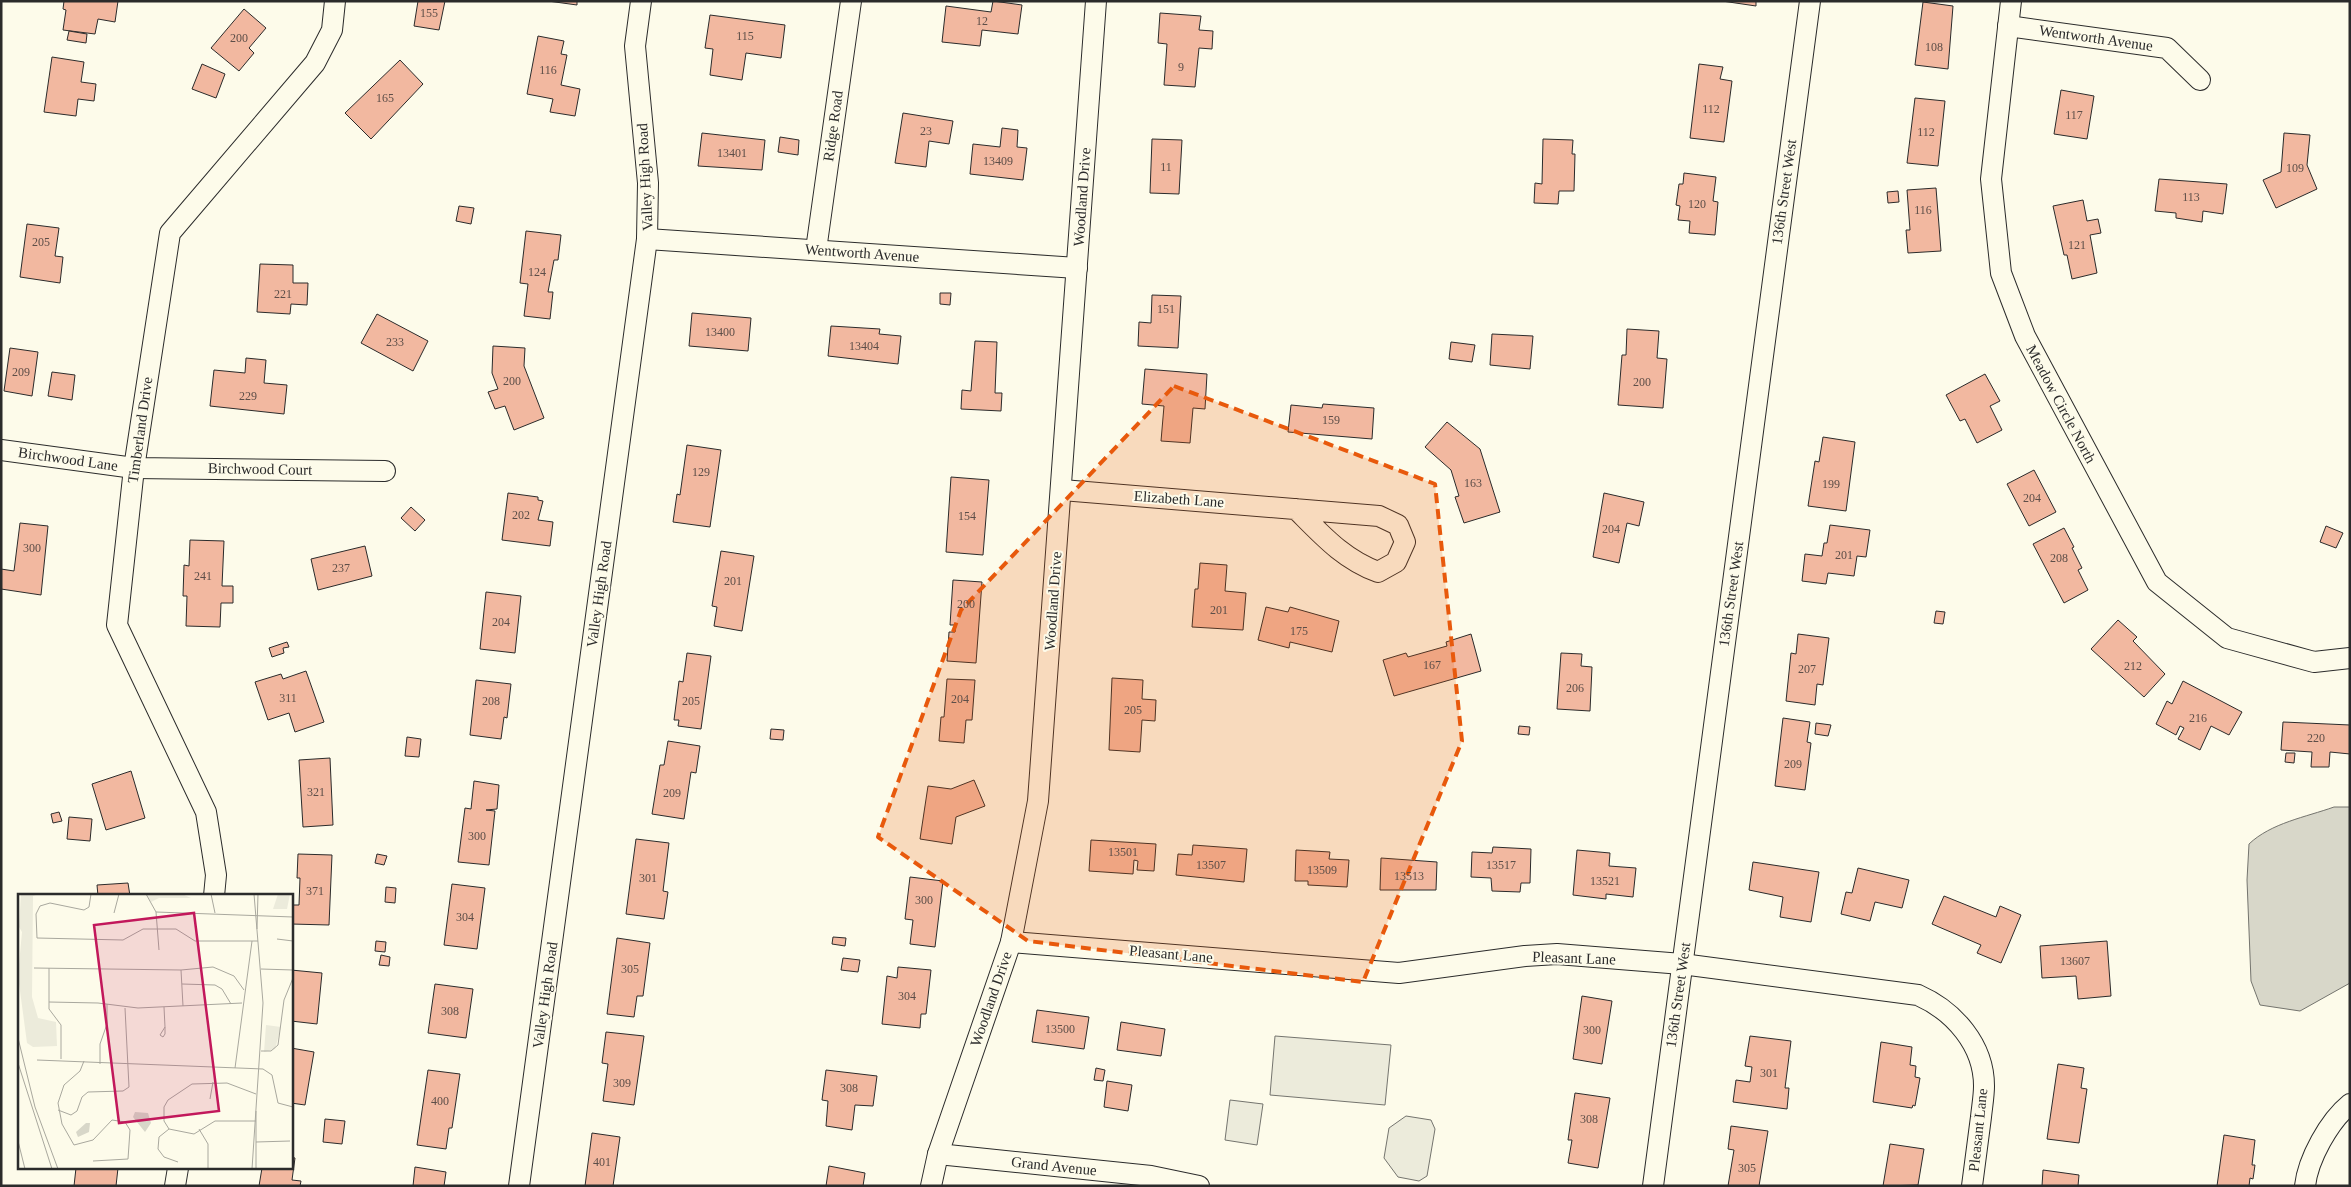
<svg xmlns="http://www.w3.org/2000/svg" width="2351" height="1187" viewBox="0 0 2351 1187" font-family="'Times New Roman',serif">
	<rect width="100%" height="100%" fill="#fdfbea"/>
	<g fill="#ecebdb" stroke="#74746e">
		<polygon points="1275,1036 1391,1045 1385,1105 1270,1095"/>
		<polygon points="1230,1100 1263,1104 1257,1145 1225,1140"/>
		<polygon points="1406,1116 1431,1120 1435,1129 1427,1176 1419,1181 1398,1177 1384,1158 1389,1128"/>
	</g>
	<path fill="#d8d7c9" stroke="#74746e" d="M2334,807H2350V983L2300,1011L2260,1005L2251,981L2247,880L2249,844C2271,823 2306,817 2334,807Z"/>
	<g fill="#f2b8a0" stroke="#2b2b2b">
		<polygon points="64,1 118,1 115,22 98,19 95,34 63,30 66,10 63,9"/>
		<polygon points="418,1 445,1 439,30 414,26"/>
		<polygon points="548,1 577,1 577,5"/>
		<polygon points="993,1 1022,5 1018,34 982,30 980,46 942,42 946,6 991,12"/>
		<polygon points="1722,1 1756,1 1756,6"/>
		<polygon points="1923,2 1953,6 1948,69 1915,65"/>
		<polygon points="244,9 266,28 249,48 254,53 239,71 211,48"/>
		<polygon points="1160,13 1201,16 1199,30 1213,31 1212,49 1199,48 1195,87 1164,85 1167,44 1158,43"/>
		<polygon points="710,15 785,25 781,58 746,53 742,80 710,75 713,49 705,48"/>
		<polygon points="69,31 87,34 86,43 67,40"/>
		<polygon points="538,36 564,41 561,54 567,55 561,85 580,89 575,116 550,112 553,99 527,94"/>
		<polygon points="52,57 84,62 81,82 96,84 94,101 78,99 76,116 44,112"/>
		<polygon points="400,60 423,84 371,139 345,113"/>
		<polygon points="202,64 225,74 216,98 192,89"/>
		<polygon points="1699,64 1723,67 1720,79 1732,81 1724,142 1690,138"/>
		<polygon points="2061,90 2094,96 2087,139 2054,134"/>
		<polygon points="1915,98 1945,101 1938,166 1907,163"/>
		<polygon points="903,113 953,121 949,144 929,141 926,167 895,163"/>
		<polygon points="1002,128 1018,130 1017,147 1027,148 1023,180 970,174 973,144 1000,147"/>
		<polygon points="702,133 765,140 762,170 698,166"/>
		<polygon points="2284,133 2310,135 2307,165 2317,189 2276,208 2263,180 2281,172"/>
		<polygon points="780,137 799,140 798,155 778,152"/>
		<polygon points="1152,139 1182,140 1179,194 1150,193"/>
		<polygon points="1543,139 1573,140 1572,154 1575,154 1574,191 1559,191 1558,204 1534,203 1535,183 1542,184"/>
		<polygon points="1684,173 1716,177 1713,201 1718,202 1715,235 1689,233 1690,221 1678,220 1680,206 1676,205 1679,184 1683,184"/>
		<polygon points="2159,179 2227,184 2223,214 2203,211 2202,222 2176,218 2176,213 2155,211"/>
		<polygon points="1936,188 1941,251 1908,253 1906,230 1910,230 1907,190"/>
		<polygon points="1898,191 1899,202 1888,203 1887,192"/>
		<polygon points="2083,200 2087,221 2098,219 2101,233 2090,235 2097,273 2072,279 2067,255 2064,255 2053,206"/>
		<polygon points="459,206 474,208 471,224 456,221"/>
		<polygon points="27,224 59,228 55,256 63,257 60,283 20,277"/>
		<polygon points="526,231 561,235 558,260 554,260 548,292 553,292 550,319 524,316 528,284 520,283"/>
		<polygon points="260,264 293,265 293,283 308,283 307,305 291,304 290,314 257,312"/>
		<polygon points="940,293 951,293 950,305 940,304"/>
		<polygon points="1152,295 1181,296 1178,348 1138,346 1139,322 1151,323"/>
		<polygon points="692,313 751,318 748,351 689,346"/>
		<polygon points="377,314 428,341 413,371 361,343"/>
		<polygon points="831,326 880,329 879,334 901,336 898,364 828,356"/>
		<polygon points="1627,329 1659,331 1657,358 1667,359 1663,408 1618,405 1622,355 1626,355"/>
		<polygon points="1492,334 1533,336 1530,369 1490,365"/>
		<polygon points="975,341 997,342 995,393 1002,393 1001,411 961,409 962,390 971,391"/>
		<polygon points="1451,342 1475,345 1472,362 1449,359"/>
		<polygon points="493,346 525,348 524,366 544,418 514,430 505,406 495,409 488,392 498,389 492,373"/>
		<polygon points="10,348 38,352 32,396 4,391"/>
		<polygon points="246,358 266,360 264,383 287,385 284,414 210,406 214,370 245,373"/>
		<polygon points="1145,369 1207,374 1205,409 1193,408 1190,443 1161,441 1164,406 1142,404"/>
		<polygon points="52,372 75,375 72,400 48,396"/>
		<polygon points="1985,374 2000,401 1990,406 2002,430 1977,443 1965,419 1960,421 1946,395"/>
		<polygon points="1323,404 1374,408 1372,439 1288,432 1291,405 1322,408"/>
		<polygon points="1447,422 1480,449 1500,512 1464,523 1455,497 1459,496 1451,470 1425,447"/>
		<polygon points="1823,437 1855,442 1846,511 1808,506 1815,461 1819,462"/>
		<polygon points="687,445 721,450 710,527 673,522 677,494 680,495"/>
		<polygon points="2034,470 2056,512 2029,526 2007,484"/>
		<polygon points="951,477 989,480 983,555 946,552"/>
		<polygon points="508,493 538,497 538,500 543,501 538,520 553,522 550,546 502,540"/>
		<polygon points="1604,493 1644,502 1639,526 1627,523 1619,563 1593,557"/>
		<polygon points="411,507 425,520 415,531 401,518"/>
		<polygon points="20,523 48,526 41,595 1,589 1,569 14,571"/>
		<polygon points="1830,525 1870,530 1866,557 1857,556 1854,576 1828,573 1826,584 1802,581 1805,554 1822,556 1824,543 1827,543"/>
		<polygon points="2326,526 2343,533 2336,548 2320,542"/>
		<polygon points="2064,528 2074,547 2072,548 2082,568 2078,570 2088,590 2064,603 2033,544"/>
		<polygon points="190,540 224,541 222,586 233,586 233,603 221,603 220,627 186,626 187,596 183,596 184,565 189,566"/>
		<polygon points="365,546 372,576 318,590 311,559"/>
		<polygon points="721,551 754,556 742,631 714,626 717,607 712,606"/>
		<polygon points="1200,563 1227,565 1225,591 1246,593 1243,630 1192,627 1195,589 1198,589"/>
		<polygon points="953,580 982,582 976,663 947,661 949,632 955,632 956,625 950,625"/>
		<polygon points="486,592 521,596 515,653 480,649"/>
		<polygon points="1266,607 1288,612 1290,607 1339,621 1332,652 1290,642 1289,648 1258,640"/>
		<polygon points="1936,611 1945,612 1943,624 1934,623"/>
		<polygon points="2118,620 2137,637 2133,641 2165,674 2144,697 2091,649"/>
		<polygon points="1471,634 1481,671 1394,696 1383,660 1406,653 1408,657 1447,646 1446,642"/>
		<polygon points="1798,634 1829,638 1823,685 1817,684 1815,705 1786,701 1791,653 1796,654"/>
		<polygon points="287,642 289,647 283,648 284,653 272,657 269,648"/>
		<polygon points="687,653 711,656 701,729 678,726 679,720 674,720 679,681 683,682"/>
		<polygon points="1561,653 1582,654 1581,666 1592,667 1590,711 1557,709"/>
		<polygon points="306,671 324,722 295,732 289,713 268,720 255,682 281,674 283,679"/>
		<polygon points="1112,678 1143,680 1142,699 1156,700 1155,721 1142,720 1140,752 1109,750"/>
		<polygon points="947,679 975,680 972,720 966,720 964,743 939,741 941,717 944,717"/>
		<polygon points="476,680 511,684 507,718 504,717 501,739 470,735"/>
		<polygon points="2183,681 2242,712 2229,735 2211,726 2200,750 2178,739 2184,728 2180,726 2176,735 2156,724 2167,701 2172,704"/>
		<polygon points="1783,718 1810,722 1807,742 1811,743 1805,790 1775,786"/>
		<polygon points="2283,722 2350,725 2350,754 2330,752 2329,767 2311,767 2312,752 2281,750"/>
		<polygon points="1816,723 1831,725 1828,736 1815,734"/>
		<polygon points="1519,726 1530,727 1529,735 1518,734"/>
		<polygon points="771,729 784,730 783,740 770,739"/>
		<polygon points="407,737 421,739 419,757 405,756"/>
		<polygon points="668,741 700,746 696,773 691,772 684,819 652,814 660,765 664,765"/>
		<polygon points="2286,753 2295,753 2294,763 2285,762"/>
		<polygon points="330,758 333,825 303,827 299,760"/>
		<polygon points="131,771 145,818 106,830 92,784"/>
		<polygon points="974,780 985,806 956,817 952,844 920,839 928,786 951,789"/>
		<polygon points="474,781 499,785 497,809 486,810 495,811 489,865 458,862 465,808 471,809"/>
		<polygon points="59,812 62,821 53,823 51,814"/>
		<polygon points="69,817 92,819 90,841 67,839"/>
		<polygon points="636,839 669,843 663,891 668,892 664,919 626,914"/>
		<polygon points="1091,840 1156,844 1154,871 1137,870 1138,861 1134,860 1133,874 1089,871"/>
		<polygon points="1193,845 1247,849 1244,882 1176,875 1178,854 1192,855"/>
		<polygon points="1493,847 1531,849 1530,883 1521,883 1520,892 1492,891 1491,878 1471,877 1472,852 1492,853"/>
		<polygon points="1296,850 1330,852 1329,859 1349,860 1347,887 1308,885 1308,881 1295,881"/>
		<polygon points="1577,850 1610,853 1609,866 1636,868 1633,897 1606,894 1606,899 1573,895"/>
		<polygon points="298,854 332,855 329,925 291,924 291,905 299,905 300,878 297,878"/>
		<polygon points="377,854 387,856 384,865 375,863"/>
		<polygon points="1381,858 1437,862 1436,890 1380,890"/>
		<polygon points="1753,862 1819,872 1811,922 1780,917 1783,897 1749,890"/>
		<polygon points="1858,868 1909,880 1902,908 1875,902 1870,921 1841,914 1846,892 1852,893"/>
		<polygon points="910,877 943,881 935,947 910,944 913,920 905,919"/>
		<polygon points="128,883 130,896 98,896 97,885"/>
		<polygon points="452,884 485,888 477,949 444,945"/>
		<polygon points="386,887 396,888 395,903 385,902"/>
		<polygon points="1944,896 1996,917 2000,906 2021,915 2001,963 1977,953 1981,945 1932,924"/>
		<polygon points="833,937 846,938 845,946 832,944"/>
		<polygon points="617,938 650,943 643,996 637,996 634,1017 607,1014"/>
		<polygon points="376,941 386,942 385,952 375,951"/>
		<polygon points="2107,941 2111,996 2078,999 2076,976 2042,978 2040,946"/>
		<polygon points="381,955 390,957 389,966 379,965"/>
		<polygon points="843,958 860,960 858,972 841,970"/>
		<polygon points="898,967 931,970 926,1014 921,1014 920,1028 882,1024 887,976 897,978"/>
		<polygon points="291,970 322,973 317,1024 291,1021"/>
		<polygon points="435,984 473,989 466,1038 428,1033"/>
		<polygon points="1582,996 1612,1001 1602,1064 1573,1059"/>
		<polygon points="1037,1010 1089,1017 1084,1049 1032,1042"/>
		<polygon points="1121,1022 1165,1029 1161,1056 1117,1050"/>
		<polygon points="606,1032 644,1036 634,1105 603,1101 608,1064 602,1063"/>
		<polygon points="1750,1036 1791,1041 1785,1088 1789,1088 1787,1109 1733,1102 1736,1080 1750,1082 1752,1067 1745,1066"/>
		<polygon points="1881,1042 1912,1047 1910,1065 1916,1066 1915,1077 1920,1078 1915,1106 1913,1105 1912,1108 1873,1102"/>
		<polygon points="291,1048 314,1052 305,1105 291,1103"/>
		<polygon points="2058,1064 2084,1068 2081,1088 2087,1089 2079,1143 2047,1139"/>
		<polygon points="1096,1068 1105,1070 1103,1081 1094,1080"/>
		<polygon points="428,1070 460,1074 452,1128 449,1128 446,1149 417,1145"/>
		<polygon points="826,1070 877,1076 873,1106 855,1105 852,1130 826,1126 828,1101 822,1100"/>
		<polygon points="1107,1081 1132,1085 1128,1111 1104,1107"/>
		<polygon points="1575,1093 1610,1098 1598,1168 1568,1163 1572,1140 1568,1140"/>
		<polygon points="325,1119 345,1121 342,1144 323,1142"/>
		<polygon points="1731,1126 1768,1131 1759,1186 1728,1186 1734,1150 1728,1149"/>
		<polygon points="592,1133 620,1137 613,1186 585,1186"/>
		<polygon points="2224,1135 2255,1140 2252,1165 2255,1165 2253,1179 2250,1178 2249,1186 2217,1186"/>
		<polygon points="1890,1144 1924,1149 1918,1185 1883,1186"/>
		<polygon points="291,1157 295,1158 292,1180 301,1181 300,1186 259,1186 262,1168 291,1168"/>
		<polygon points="829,1166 865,1173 863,1186 826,1186"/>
		<polygon points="415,1167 446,1172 444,1186 413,1186"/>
		<polygon points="76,1168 118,1168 116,1186 74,1186"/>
		<polygon points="2043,1170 2079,1175 2078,1186 2042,1186"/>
	</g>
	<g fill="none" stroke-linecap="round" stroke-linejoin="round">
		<defs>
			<g id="street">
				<polyline points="2011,1 1991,179 2001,273 2025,336 2157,582 2227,638 2314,662 2350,658"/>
				<polyline points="2008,26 2167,48 2200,80"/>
				<polyline points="647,239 1077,268"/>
				<polyline points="816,250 851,1"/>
				<polyline points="1,450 134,468 385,471"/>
				<path d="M1062,490L1379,516L1398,525L1405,542L1396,562L1378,572C1343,559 1322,535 1296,509"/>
				<polyline points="214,896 216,875 206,812 117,625 134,468 170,233 315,63 332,30 335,1"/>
				<path d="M1011,942L1399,973L1525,956L1557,954L1682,964L1918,995C1954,1011 1984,1045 1984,1086C1984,1096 1982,1107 1981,1117C1978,1140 1975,1163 1972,1186"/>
				<polyline points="938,1154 1151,1176 1199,1186"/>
				<polyline points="175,1186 178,1168"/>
				<polyline points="519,1186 647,239 648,183 635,46 641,1"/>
				<polyline points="931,1186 938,1154 1011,942 1038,801 1096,1"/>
				<polyline points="1653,1186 1810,1"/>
				<path d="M2305,1186C2308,1159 2329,1121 2350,1104"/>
			</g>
		</defs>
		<use href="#street" stroke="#2b2b2b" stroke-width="22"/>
		<use href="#street" stroke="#fdfbea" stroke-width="20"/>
	</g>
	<path fill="#e8590c" fill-opacity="0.2" stroke="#e8590c" stroke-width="4" stroke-dasharray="10 6" stroke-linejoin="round" d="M1174,386L1435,484L1462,741L1363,982L1028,941L878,837L961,610Z"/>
	<g text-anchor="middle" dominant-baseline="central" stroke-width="4" stroke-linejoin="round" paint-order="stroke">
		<g font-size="12" fill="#5d4e48">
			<text x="429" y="13">155</text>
			<text x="982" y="21">12</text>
			<text x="745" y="36">115</text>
			<text x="239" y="38">200</text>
			<text x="1934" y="47">108</text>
			<text x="1181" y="67">9</text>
			<text x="548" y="70">116</text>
			<text x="385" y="98">165</text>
			<text x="1711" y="109">112</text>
			<text x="2074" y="115">117</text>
			<text x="926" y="131">23</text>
			<text x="1926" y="132">112</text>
			<text x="732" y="153">13401</text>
			<text x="998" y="161">13409</text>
			<text x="1166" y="167">11</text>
			<text x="2295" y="168">109</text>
			<text x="2191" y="197">113</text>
			<text x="1697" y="204">120</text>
			<text x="1923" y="210">116</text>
			<text x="41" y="242">205</text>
			<text x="2077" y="245">121</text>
			<text x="537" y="272">124</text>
			<text x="283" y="294">221</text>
			<text x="1166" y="309">151</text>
			<text x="720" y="332">13400</text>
			<text x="395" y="342">233</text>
			<text x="864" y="346">13404</text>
			<text x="21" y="372">209</text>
			<text x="512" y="381">200</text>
			<text x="1642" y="382">200</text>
			<text x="248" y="396">229</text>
			<text x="1331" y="420">159</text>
			<text x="701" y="472">129</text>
			<text x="1473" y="483">163</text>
			<text x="1831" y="484">199</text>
			<text x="2032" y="498">204</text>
			<text x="521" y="515">202</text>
			<text x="967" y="516">154</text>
			<text x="1611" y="529">204</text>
			<text x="32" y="548">300</text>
			<text x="1844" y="555">201</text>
			<text x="2059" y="558">208</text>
			<text x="341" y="568">237</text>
			<text x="203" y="576">241</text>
			<text x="733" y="581">201</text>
			<text x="966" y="604">200</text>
			<text x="1219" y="610">201</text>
			<text x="501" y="622">204</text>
			<text x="1299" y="631">175</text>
			<text x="1432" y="665">167</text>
			<text x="2133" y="666">212</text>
			<text x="1807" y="669">207</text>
			<text x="1575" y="688">206</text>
			<text x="288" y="698">311</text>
			<text x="960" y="699">204</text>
			<text x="491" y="701">208</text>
			<text x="691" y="701">205</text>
			<text x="1133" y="710">205</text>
			<text x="2198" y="718">216</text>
			<text x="2316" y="738">220</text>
			<text x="1793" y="764">209</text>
			<text x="316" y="792">321</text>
			<text x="672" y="793">209</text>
			<text x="477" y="836">300</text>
			<text x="1123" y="852">13501</text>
			<text x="1211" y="865">13507</text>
			<text x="1501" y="865">13517</text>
			<text x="1322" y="870">13509</text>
			<text x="1409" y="876">13513</text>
			<text x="648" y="878">301</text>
			<text x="1605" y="881">13521</text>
			<text x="315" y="891">371</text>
			<text x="924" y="900">300</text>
			<text x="465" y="917">304</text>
			<text x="2075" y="961">13607</text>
			<text x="630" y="969">305</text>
			<text x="907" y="996">304</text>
			<text x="450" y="1011">308</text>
			<text x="1060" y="1029">13500</text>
			<text x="1592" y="1030">300</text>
			<text x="1769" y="1073">301</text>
			<text x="622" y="1083">309</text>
			<text x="849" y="1088">308</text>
			<text x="440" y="1101">400</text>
			<text x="1589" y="1119">308</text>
			<text x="602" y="1162">401</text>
			<text x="1747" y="1168">305</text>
		</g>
		<g font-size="15" fill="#2b2b2b" stroke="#fdfbea">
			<text transform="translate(2096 38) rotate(8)">Wentworth Avenue</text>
			<text transform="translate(833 126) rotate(-82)">Ridge Road</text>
			<text transform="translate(645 177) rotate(-93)">Valley High Road</text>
			<text transform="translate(1784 192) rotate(-82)">136th Street West</text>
			<text transform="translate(1082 197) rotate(-86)">Woodland Drive</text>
			<text transform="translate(862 253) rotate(4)">Wentworth Avenue</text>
			<text transform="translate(2061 404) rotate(62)">Meadow Circle North</text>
			<text transform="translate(140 430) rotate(-82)">Timberland Drive</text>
			<text transform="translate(68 459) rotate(8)">Birchwood Lane</text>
			<text transform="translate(260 469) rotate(1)">Birchwood Court</text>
			<text transform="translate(1179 499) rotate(4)">Elizabeth Lane</text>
			<text transform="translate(599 594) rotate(-82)">Valley High Road</text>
			<text transform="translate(1731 594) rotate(-82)">136th Street West</text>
			<text transform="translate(1053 601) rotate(-86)">Woodland Drive</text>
			<text transform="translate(1171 954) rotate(5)">Pleasant Lane</text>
			<text transform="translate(1574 958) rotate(2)">Pleasant Lane</text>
			<text transform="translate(545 995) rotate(-82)">Valley High Road</text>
			<text transform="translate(1678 995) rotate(-82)">136th Street West</text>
			<text transform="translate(991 999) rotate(-71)">Woodland Drive</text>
			<text transform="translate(1978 1130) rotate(-84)">Pleasant Lane</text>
			<text transform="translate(1054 1166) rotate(6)">Grand Avenue</text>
		</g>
	</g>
	<g transform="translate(18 894)">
		<rect width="275" height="275" fill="#fdfbea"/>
		<path d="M3,0H21L15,2L14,103L20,124L38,128L39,152L15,153L9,149L0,82L4,38L1,33ZM128,0H164L173,4H141L133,8ZM260,0H272L269,15H255ZM248,131L263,133L257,155L246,158Z" fill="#ecebdb"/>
		<path d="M117,218L130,219L133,229L127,238L115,223ZM68,229H72L71,238L60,243L58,238Z" fill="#d8d7c9"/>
		<path fill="none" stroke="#a9a89e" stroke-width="1" d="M73,0L71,13L66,16L32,9L22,12L18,20L19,44L105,46L125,35H158L177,47H240M128,0L138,18L141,56M193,0L197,19M138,18L275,23M96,19L101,0M239,35L240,0M259,45L275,47M16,74L163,76L195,73L216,82L226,96M31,74V115L43,131V165M243,75L275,76M163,76L165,112M164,90L197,91L204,95L213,110M31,108L80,109L120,114L224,109M146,113L147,133V140L145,143L142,141L147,133M0,144L17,213L40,275M243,157H253L260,151L266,106L275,84M19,166L245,175L254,181L260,209L275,213M0,169L34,275M82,170V150L89,130V110M217,174L234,47M192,205L195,188M40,216L53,221L59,217L64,203L70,198L105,197L111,193L107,114M151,235L146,227V213L150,206L174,190L209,189L238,200M151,235L176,240L197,227H238M151,235L141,243L140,255L146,263L160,268M181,235L190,250V275M0,247L7,275M238,248L272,247M56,251L75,246L94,226L107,228L112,236L110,265L75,267M56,251L44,230L40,209L46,191L62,177L66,167M234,275L245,109L236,0M238,275V217"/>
		<path fill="#c2185b" fill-opacity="0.15" stroke="#c2185b" stroke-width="2.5" d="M176,19L201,217L101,229L76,31Z"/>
		<rect width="275" height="275" fill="none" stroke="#2b2b2b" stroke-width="2.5"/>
	</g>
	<rect width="2351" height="1187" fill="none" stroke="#2b2b2b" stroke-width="5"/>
</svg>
